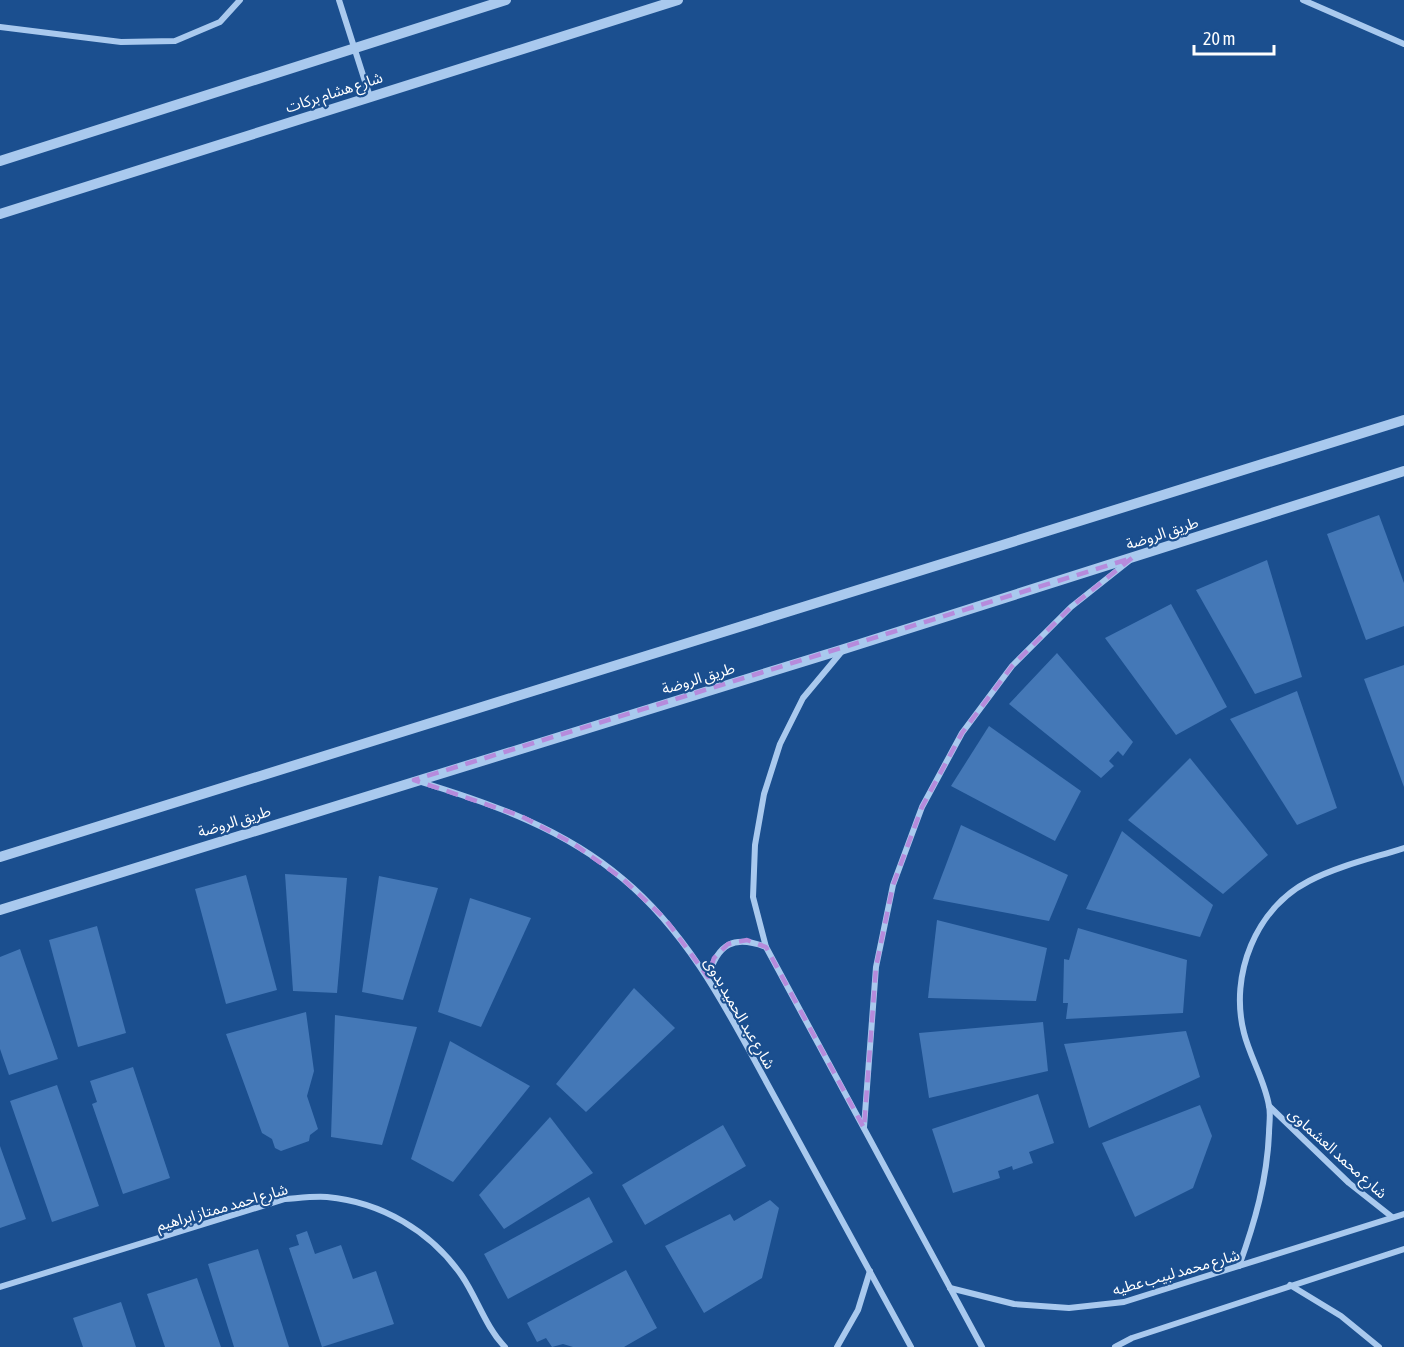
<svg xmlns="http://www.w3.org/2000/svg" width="1404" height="1347" viewBox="0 0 1404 1347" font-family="'Asap Condensed','Noto Sans Arabic',sans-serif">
	<rect width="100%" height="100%" fill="#1b4f8f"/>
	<g fill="#4478b7">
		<polygon points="1379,515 1404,583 1404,626 1366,640 1327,534"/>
		<polygon points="1267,560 1302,677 1255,694 1196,590"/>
		<polygon points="1171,604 1227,707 1176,735 1105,638"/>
		<polygon points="1057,653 1133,742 1123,756 1118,751 1109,761 1114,766 1101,778 1009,704"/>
		<polygon points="1404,665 1404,787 1364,679"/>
		<polygon points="1297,691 1337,808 1297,825 1230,719"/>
		<polygon points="989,726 1081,791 1055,841 951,786"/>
		<polygon points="1190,758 1268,855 1223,894 1128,820"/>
		<polygon points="961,825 1068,875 1049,921 933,899"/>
		<polygon points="1122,831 1213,905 1200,937 1086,909"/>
		<polygon points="285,874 347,878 337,993 293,991"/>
		<polygon points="246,875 277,990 226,1004 195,889"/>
		<polygon points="379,876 438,888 403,1000 362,992"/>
		<polygon points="470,898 531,918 481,1027 438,1012"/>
		<polygon points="937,920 1047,948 1036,1001 928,998"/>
		<polygon points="97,926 126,1033 78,1047 49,940"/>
		<polygon points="1078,928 1187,960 1183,1013 1066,1019 1068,1003 1063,1003 1064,959 1069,960"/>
		<polygon points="20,949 58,1059 9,1075 0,1049 0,957"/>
		<polygon points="634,988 675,1028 586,1112 556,1084"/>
		<polygon points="306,1012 314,1071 307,1096 318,1129 310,1135 309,1141 281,1151 275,1148 272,1139 262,1133 226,1034"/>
		<polygon points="335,1015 417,1027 382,1145 331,1137"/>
		<polygon points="1043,1022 1048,1071 929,1098 919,1033"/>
		<polygon points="1186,1031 1200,1077 1089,1128 1064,1044"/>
		<polygon points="450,1041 530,1086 453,1182 411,1159"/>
		<polygon points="133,1067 170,1178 123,1194 92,1104 97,1102 90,1081"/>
		<polygon points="57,1085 99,1206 52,1222 10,1101"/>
		<polygon points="1038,1094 1054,1143 1029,1152 1033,1163 1013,1170 1012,1166 998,1171 1000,1178 953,1193 932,1129"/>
		<polygon points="1200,1105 1212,1136 1193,1188 1135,1217 1102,1143"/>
		<polygon points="550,1117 593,1173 504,1229 479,1195"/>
		<polygon points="723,1125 746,1166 645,1225 622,1185"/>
		<polygon points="0,1146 26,1219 0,1228"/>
		<polygon points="589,1197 613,1242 508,1299 484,1254"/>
		<polygon points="770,1200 779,1208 762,1278 704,1313 665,1246 730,1214 734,1221"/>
		<polygon points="307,1231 315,1254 341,1245 353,1279 376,1271 394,1324 322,1347 289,1248 299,1245 296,1235"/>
		<polygon points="258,1249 289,1347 234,1347 208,1264"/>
		<polygon points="626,1270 657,1328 624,1347 573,1347 563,1344 552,1347 546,1338 537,1342 527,1323"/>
		<polygon points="197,1278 221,1347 165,1347 147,1294"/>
		<polygon points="121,1302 136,1347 83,1347 73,1318"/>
	</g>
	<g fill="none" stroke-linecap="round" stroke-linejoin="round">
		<g stroke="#a9c9ee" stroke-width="6">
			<polyline points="339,0 370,97"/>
			<polyline points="1303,0 1404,44"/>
			<polyline points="0,27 121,42 175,41 220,22 240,0"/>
			<polyline points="843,650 803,698 780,744 764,794 755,845 753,897 766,947 982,1347"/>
			<path d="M421,782C493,804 564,829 623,879C695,939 734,1024 779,1105C823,1186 867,1266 911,1347"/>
			<path d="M708,977C718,943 734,935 766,947"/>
			<polyline points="1269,1106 1349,1183 1392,1217"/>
			<polyline points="864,1127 876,967 893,885 922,807 962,733 1012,666 1071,607 1129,561"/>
			<path d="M1239,1266C1255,1222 1267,1180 1269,1133C1269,1125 1271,1114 1269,1106C1265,1081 1250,1057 1244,1033C1229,975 1256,908 1309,881C1338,866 1373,858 1404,848"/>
			<polyline points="1290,1285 1341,1316 1379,1347"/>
			<path d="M0,1287L285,1199C299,1198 314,1196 327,1197C381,1202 431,1231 462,1276C477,1298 486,1328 505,1347"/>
			<polyline points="950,1288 1014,1304 1069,1308 1124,1302 1404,1214"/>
			<polyline points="837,1347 858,1310 870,1271"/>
			<polyline points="1115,1347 1132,1338 1404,1249"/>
		</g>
		<g stroke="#a9c9ee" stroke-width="10">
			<polyline points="0,161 506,0"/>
			<polyline points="0,214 678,0"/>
			<polyline points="0,857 1404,420"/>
			<polyline points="0,910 844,649 1404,471"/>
		</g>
	</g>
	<path fill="none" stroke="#b68bdc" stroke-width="4.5" stroke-dasharray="12 8" stroke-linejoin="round" d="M1132,558L1071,607L1012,666L962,733L922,807L893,885L876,967L864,1128L766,947L747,940L728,944L714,958L708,977L666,920L623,879L574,844L521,816L414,780Z"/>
	<g text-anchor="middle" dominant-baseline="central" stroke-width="4.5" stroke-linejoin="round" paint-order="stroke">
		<g font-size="15" fill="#fff" stroke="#1b4f8f">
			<text transform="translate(334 92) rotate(-18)">شارع هشام بركات</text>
			<text transform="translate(1162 533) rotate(-18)">طريق الروضة</text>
			<text transform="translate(698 678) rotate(-17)">طريق الروضة</text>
			<text transform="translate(234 821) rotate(-17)">طريق الروضة</text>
			<text transform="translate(740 1013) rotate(60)">شارع عبد الحميد بدوى</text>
			<text transform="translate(1338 1153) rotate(42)">شارع محمد العشماوى</text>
			<text transform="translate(222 1207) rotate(-16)">شارع احمد ممتاز ابراهيم</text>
			<text transform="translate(1176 1272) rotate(-16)">شارع محمد لبيب عطيه</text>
		</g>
	</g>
	<path d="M1194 45v9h80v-9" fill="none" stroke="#ffffff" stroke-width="3"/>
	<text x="1203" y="45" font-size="18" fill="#ffffff" stroke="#1b4f8f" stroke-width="4.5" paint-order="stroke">20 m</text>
</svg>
